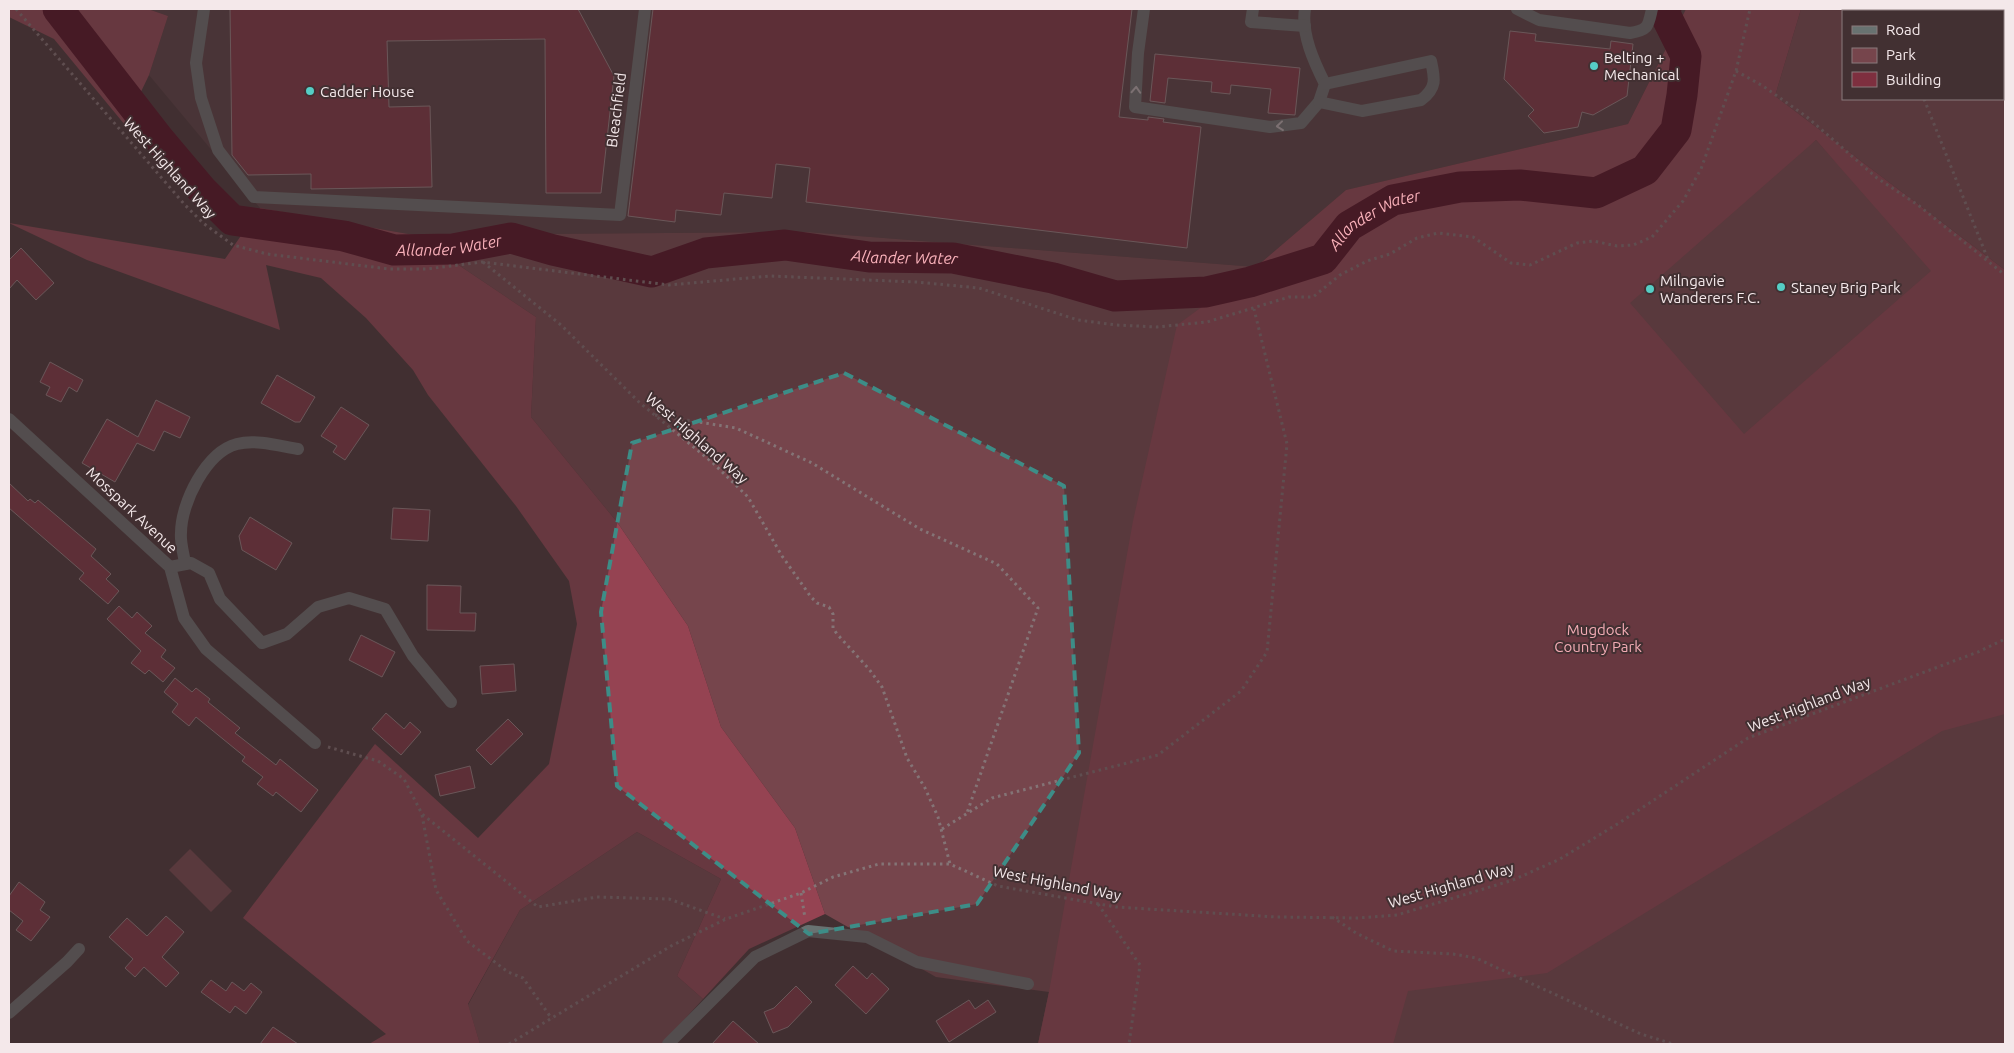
<svg xmlns="http://www.w3.org/2000/svg" width="2014" height="1053" viewBox="0 0 2014 1053" font-family="Ubuntu,sans-serif">
	<rect width="100%" height="100%" fill="#423032"/>
	<polygon fill="#533b3e" points="148,9 1686,9 1628,124 1346,190 1256,267 807,232 414,235 260,208 149,75 168,16"/>
	<g fill="#76454c" fill-rule="evenodd">
		<path d="M1801,9H2005V270L1775,96ZM1843,11H2003V99H1843Z"/>
		<polygon points="1816,140 1835,161 2005,296 2005,1044 1038,1044 1049,992 936,977 825,914 795,828 721,727 688,626 617,522 531,417 536,317 414,235 807,232 1256,267 1179,324 1812,143"/>
		<polygon points="637,832 721,879 677,976 703,999 662,1044 480,1044 468,1005 520,910"/>
		<polygon points="190,849 232,891 211,912 169,870"/>
	</g>
	<g fill="#954352" fill-rule="evenodd">
		<polygon points="9,9 148,9 168,16 149,75 125,125 54,39 9,17"/>
		<path d="M1686,9H1801L1775,96L2005,270V714L1942,731L1547,973L1408,991L1393,1044H1038L1049,992L1133,521L1177,325L1256,267L1346,190L1628,124ZM1816,140L1931,271L1744,434L1630,303Z"/>
		<polygon points="260,208 414,235 536,317 531,417 617,522 688,626 721,727 795,828 825,914 749,949 703,999 677,976 721,879 637,832 520,910 468,1004 480,1044 369,1044 386,1034 243,918 375,744 478,838 549,764 577,624 569,581 516,506 428,395 413,370 366,318 321,278 266,265 280,330 87,260 9,223 225,259"/>
	</g>
	<g fill="none" stroke-linecap="round" stroke-linejoin="round">
		<path stroke="#4d0018" stroke-width="31" id="s1" d="M58,9L159,139L202,190L232,220L344,236L394,250L453,249L511,238L553,250L652,272L706,253L785,245L869,257L953,258L1053,278L1115,296L1206,292L1250,282L1323,259L1349,226L1393,200L1460,187L1520,185L1596,193L1645,170L1676,130L1682,95L1686,56L1664,12L1666,9"/>
	</g>
	<g fill="#7e2f3f" stroke="#9b8688">
		<polygon points="230,9 578,9 614,76 601,193 546,193 545,39 387,41 389,107 430,106 432,187 311,189 311,174 248,175 232,155"/>
		<polygon points="653,9 1132,9 1119,117 1148,120 1148,117 1164,119 1163,122 1201,127 1187,248 806,202 810,168 776,164 772,198 724,193 721,215 676,210 675,222 628,216"/>
		<polygon points="1510,31 1536,34 1535,41 1610,49 1611,41 1633,44 1627,96 1593,115 1582,112 1578,127 1544,133 1528,116 1534,110 1504,79"/>
		<polygon points="1155,54 1300,68 1295,115 1268,113 1271,89 1231,85 1230,94 1211,92 1212,82 1168,78 1165,103 1150,101"/>
		<polygon points="21,248 54,283 36,300 17,280 9,289 9,260"/>
		<polygon points="50,362 83,380 77,392 69,387 61,402 46,395 50,387 40,382"/>
		<polygon points="277,375 315,397 300,422 295,422 261,403"/>
		<polygon points="156,400 190,417 180,438 164,431 154,451 137,443 115,482 82,463 107,419 138,437"/>
		<polygon points="341,407 369,425 345,460 333,452 337,446 321,436"/>
		<polygon points="9,483 28,501 30,499 35,503 38,500 96,549 91,556 111,574 106,579 119,591 108,604 79,579 84,573 9,508"/>
		<polygon points="393,508 430,510 428,541 391,539"/>
		<polygon points="250,517 292,543 276,570 242,550 239,536"/>
		<polygon points="427,585 461,586 460,613 476,613 475,631 427,630"/>
		<polygon points="119,606 132,618 137,612 152,626 145,633 166,650 161,657 175,668 163,682 149,670 145,674 131,663 141,651 107,619"/>
		<polygon points="361,635 395,652 382,677 349,660"/>
		<polygon points="514,664 516,691 482,694 480,666"/>
		<polygon points="175,678 192,692 196,688 210,699 208,702 240,728 235,733 276,765 280,759 318,790 301,812 276,792 273,796 257,784 263,777 242,761 245,757 196,717 189,726 172,712 178,704 164,692"/>
		<polygon points="386,713 404,729 410,722 421,732 401,755 372,729"/>
		<polygon points="508,719 523,734 491,765 476,750"/>
		<polygon points="470,766 475,788 440,796 435,775"/>
		<polygon points="19,882 45,902 40,910 50,917 31,941 16,930 23,921 9,910 9,896"/>
		<polygon points="166,916 184,932 162,957 179,973 166,987 144,967 135,977 125,968 133,959 109,937 127,918 147,936"/>
		<polygon points="853,966 867,979 872,973 889,989 866,1014 835,985"/>
		<polygon points="211,980 226,991 232,982 244,991 251,983 262,992 246,1014 235,1006 230,1013 201,992"/>
		<polygon points="796,986 812,1002 788,1027 773,1033 764,1012 774,1008"/>
		<polygon points="969,1000 975,1009 988,1000 996,1012 949,1042 936,1021"/>
		<polygon points="733,1021 759,1044 712,1044"/>
		<polygon points="273,1027 298,1044 260,1044"/>
	</g>
	<g fill="none" stroke-linecap="round" stroke-linejoin="round">
		<g stroke="#847476" stroke-width="3" stroke-dasharray="2.5 4" stroke-linecap="butt">
			<polyline points="16,9 185,205 203,223 233,245 267,254 389,269 427,269 482,262 669,285 770,276 916,282 979,288 1078,320 1116,325 1157,327 1207,322 1289,297 1313,297 1340,275 1367,261 1390,254 1417,238 1438,233 1473,237 1511,263 1530,265 1577,243 1593,241 1617,246 1633,245 1652,237 1683,201 1701,169 1736,71 1750,9"/>
			<polyline points="1853,9 1855,11"/>
			<polyline points="1736,71 1763,86 1807,117 1877,178 1918,205 2005,275"/>
			<polyline points="1924,99 1989,262"/>
			<polyline points="483,262 561,325 640,403 713,463 748,497 782,556 811,597 817,603 829,607 833,614 833,628 837,634 869,669 882,687 907,758 925,788 938,817 950,864 998,886 1116,907 1277,917 1357,918 1397,915 1513,880 1560,859 1619,823 1748,738 1978,652 2005,639"/>
			<polyline points="655,415 736,428 812,463 920,529 997,564 1038,608 967,813"/>
			<polyline points="328,747 378,761 404,779 422,814 538,907 597,897 669,899 725,919"/>
			<polyline points="422,815 436,890 467,941 508,972 523,978 552,1019"/>
			<polyline points="942,829 992,798 1158,755 1241,691 1267,652 1287,444 1254,309"/>
			<polyline points="801,893 805,918"/>
			<polyline points="1098,904 1140,965 1129,1044"/>
			<polyline points="1332,917 1356,933 1393,951 1453,954 1476,958 1641,1034 1673,1044"/>
			<polyline points="509,1044 671,946 726,919 801,893 833,877 879,864 950,864"/>
		</g>
		<g stroke="#687271" stroke-width="12">
			<polyline points="204,9 196,63 201,98 218,150 254,197 620,215 645,9"/>
			<path d="M1144,9L1138,53L1135,107L1270,127L1301,123L1319,102L1325,84C1314,62 1301,34 1305,9"/>
			<polyline points="1253,9 1251,22 1305,26"/>
			<path d="M1517,9L1539,20L1630,33C1649,30 1648,26 1652,9"/>
			<path d="M1319,102L1362,111L1421,100C1437,88 1435,79 1431,61L1325,84"/>
			<polyline points="9,419 170,567 184,618 206,649 315,743"/>
			<path d="M185,564C184,554 180,543 181,533C181,503 206,452 237,444C256,439 280,446 298,449"/>
			<polyline points="170,567 191,563 209,573 220,599 262,643 287,634 318,607 349,598 385,609 413,656 451,702"/>
			<polyline points="9,1013 67,962 79,949"/>
			<polyline points="668,1044 755,957 808,931 867,937 917,962 1028,984"/>
		</g>
	</g>
	<defs><path id="oneway-chevron" d="M-2-3.5L2.5 0L-2 3.5" fill="none" stroke-width="1.6" stroke-linecap="round" stroke-linejoin="round" transform="scale(1.25)"/></defs>
	<g stroke="#c3bfc0">
		<use href="#oneway-chevron" transform="translate(1136 90) rotate(-87)"/>
		<use href="#oneway-chevron" transform="translate(1280 126) rotate(174)"/>
	</g>
	<path d="M0 0H2014V1053H0ZM844,373L1064,486L1079,753L977,904L809,934L617,786L601,612L632,443Z" fill="#423032" fill-opacity=".55" fill-rule="evenodd"/>
	<path fill="none" stroke="#3d8d87" stroke-width="4" stroke-dasharray="10 6" stroke-linejoin="round" d="M844,373L1064,486L1079,753L977,904L809,934L617,786L601,612L632,443Z"/>
	<g fill="#55cec5" stroke="#423032" stroke-width="2">
		<circle cx="1594" cy="66" r="5"/>
		<circle cx="310" cy="91" r="5"/>
		<circle cx="1781" cy="287" r="5"/>
		<circle cx="1650" cy="289" r="5"/>
	</g>
	<g text-anchor="middle" dominant-baseline="central" stroke-width="4" stroke-linejoin="round" paint-order="stroke">
		<g font-size="15" fill="#f4e8ea" stroke="#423032" text-anchor="start">
			<text x="1604" y="57">Belting +<tspan x="1604" dy="17">Mechanical</tspan></text>
			<text x="320" y="91">Cadder House</text>
			<text x="1660" y="280">Milngavie<tspan x="1660" dy="17">Wanderers F.C.</tspan></text>
			<text x="1791" y="287">Staney Brig Park</text>
		</g>
		<g font-size="15" fill="#f4e8ea" stroke="#423032">
			<text transform="translate(616 110) rotate(-83)">Bleachfield</text>
			<text transform="translate(170 168) rotate(48)">West Highland Way</text>
			<text transform="translate(697 438) rotate(41)">West Highland Way</text>
			<text transform="translate(132 510) rotate(43)">Mosspark Avenue</text>
			<text transform="translate(1809 704) rotate(-21)">West Highland Way</text>
			<text transform="translate(1057 883) rotate(11)">West Highland Way</text>
			<text transform="translate(1451 885) rotate(-16)">West Highland Way</text>
		</g>
		<g font-size="15" fill="#f3acb5" stroke="#423032">
			<text x="1598" y="629">Mugdock<tspan x="1598" dy="17">Country Park</tspan></text>
		</g>
		<g font-size="16" font-style="italic" fill="#f8b0b9" stroke="#423032">
			<text stroke="none"><textPath href="#s1" startOffset="1454">Allander Water</textPath></text>
			<text stroke="none"><textPath href="#s1" startOffset="494">Allander Water</textPath></text>
			<text stroke="none"><textPath href="#s1" startOffset="959">Allander Water</textPath></text>
		</g>
	</g>
	<rect width="2014" height="1053" fill="none" stroke="#f4e8ea" stroke-width="20"/>
	<rect x="1842" y="10" width="162" height="90" fill="#423032" stroke="#897a7c"/>
	<rect x="1852" y="26" width="25" height="8" fill="#687271" stroke="#897a7c"/>
	<text x="1886" y="35" font-size="15" fill="#f4e8ea">Road</text>
	<rect x="1852" y="48" width="25" height="15" fill="#76454c" stroke="#897a7c"/>
	<text x="1886" y="60" font-size="15" fill="#f4e8ea">Park</text>
	<rect x="1852" y="72" width="25" height="15" fill="#7e2f3f" stroke="#897a7c"/>
	<text x="1886" y="85" font-size="15" fill="#f4e8ea">Building</text>
</svg>
